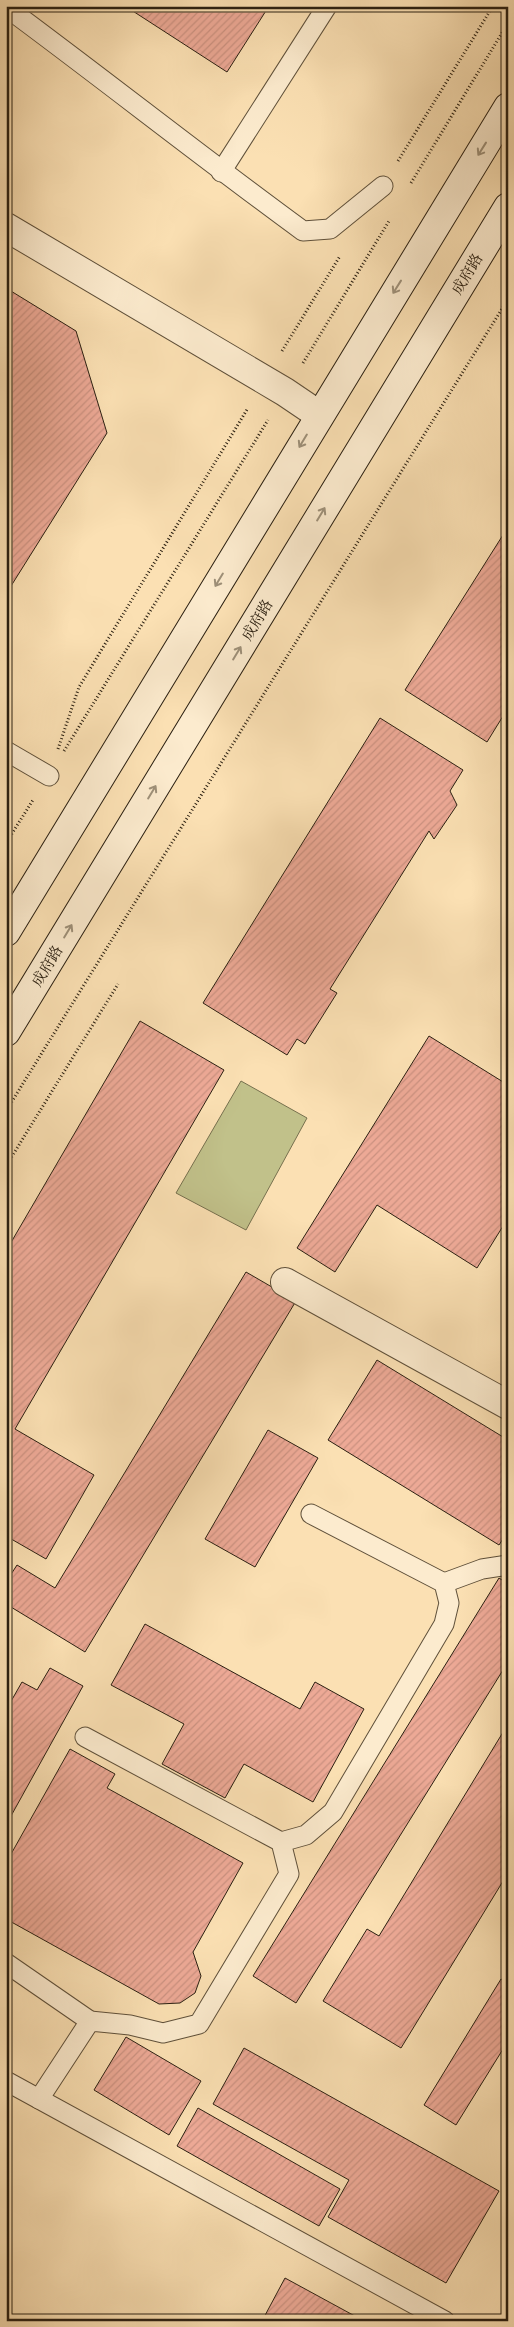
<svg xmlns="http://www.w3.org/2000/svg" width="514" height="2327" viewBox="0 0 514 2327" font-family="'IM FELL French Canon','Noto Serif SC',serif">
	<defs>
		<pattern id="building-hatch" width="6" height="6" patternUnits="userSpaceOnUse" patternTransform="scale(1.25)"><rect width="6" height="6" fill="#eda996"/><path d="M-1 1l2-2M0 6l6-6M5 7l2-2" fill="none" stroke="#cb9180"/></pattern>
	</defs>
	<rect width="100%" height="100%" fill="#fbe0b3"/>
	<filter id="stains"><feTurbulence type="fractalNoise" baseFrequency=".004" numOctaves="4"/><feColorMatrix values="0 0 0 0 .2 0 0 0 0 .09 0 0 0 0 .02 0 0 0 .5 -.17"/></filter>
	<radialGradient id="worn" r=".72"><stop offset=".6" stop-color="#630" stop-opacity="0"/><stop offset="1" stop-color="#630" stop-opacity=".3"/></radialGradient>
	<polygon fill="#c1c18a" stroke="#76704e" points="241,1081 307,1118 246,1230 176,1193"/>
	<g fill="url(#building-hatch)" stroke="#2b2012">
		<polygon points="125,6 269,6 227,72"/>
		<polygon points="6,288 76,331 107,433 6,594"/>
		<polygon points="508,527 508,708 487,742 405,690"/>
		<polygon points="380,718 463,770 450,791 457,805 434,839 429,831 330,989 337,993 305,1044 297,1039 287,1055 203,1003"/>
		<polygon points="140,1021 224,1070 15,1429 94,1475 46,1559 6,1536 6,1251"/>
		<polygon points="429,1036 508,1085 508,1218 477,1268 377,1205 335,1272 297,1248"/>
		<polygon points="246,1272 296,1301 85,1652 6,1604 6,1582 17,1565 55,1588"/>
		<polygon points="377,1360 508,1440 508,1531 499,1545 328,1440"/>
		<polygon points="268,1430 318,1458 255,1567 205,1539"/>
		<polygon points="499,1578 508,1584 508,1662 296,2003 253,1976"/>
		<polygon points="145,1624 300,1709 315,1682 364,1709 313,1802 244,1764 225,1798 162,1764 184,1724 111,1685"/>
		<polygon points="50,1668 83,1686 6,1825 6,1710 22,1682 37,1690"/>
		<polygon points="508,1724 508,1873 401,2048 323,2001 367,1929 379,1936"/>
		<polygon points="70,1749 115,1774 107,1788 243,1863 193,1952 201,1976 195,1993 180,2003 159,2004 6,1919 6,1863"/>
		<polygon points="501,1979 508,1983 508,2041 456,2125 424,2105"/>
		<polygon points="126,2037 201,2081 169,2135 94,2090"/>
		<polygon points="244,2048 499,2191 446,2283 328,2217 349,2180 213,2104"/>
		<polygon points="198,2108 340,2189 319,2226 177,2146"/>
		<polygon points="285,2278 364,2321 262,2321"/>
	</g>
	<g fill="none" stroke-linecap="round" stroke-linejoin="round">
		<defs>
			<g id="lane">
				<path d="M6,7C106,81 203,158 303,231L330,229L383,186"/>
				<polyline points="221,172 327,6"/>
				<polyline points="6,751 49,776"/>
				<polyline points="444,1583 482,1569 508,1565"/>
				<polyline points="281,1842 306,1835 333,1812 444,1624 449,1603 444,1583 311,1514"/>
				<polyline points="6,1963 90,2021"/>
				<polyline points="6,2081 445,2321"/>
				<polyline points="39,2099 90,2021 130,2025 163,2033 199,2024 289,1874 281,1842 85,1737"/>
			</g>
			<g id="street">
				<polyline points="6,227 285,392 319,415"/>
				<polyline points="285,1282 508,1405"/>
			</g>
			<g id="secondary">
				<polyline points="6,932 508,107"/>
				<polyline points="6,1032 508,207"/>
			</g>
		</defs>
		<use href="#lane" stroke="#5f503a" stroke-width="21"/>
		<use href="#street" stroke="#5f503a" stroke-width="30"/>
		<use href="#secondary" stroke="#2b2012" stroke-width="30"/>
		<g stroke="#2b2012" stroke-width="3" stroke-dasharray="1 2.5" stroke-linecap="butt">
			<polyline points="398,161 493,6"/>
			<polyline points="411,183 508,23"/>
			<polyline points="282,351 340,256"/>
			<polyline points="303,363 389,221"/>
			<polyline points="58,749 79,687 248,408"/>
			<polyline points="64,751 268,420"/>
			<polyline points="6,843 33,800"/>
			<polyline points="6,1111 508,299"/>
			<polyline points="6,1166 118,984"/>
		</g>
		<use href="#lane" stroke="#fcebce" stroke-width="19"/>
		<use href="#street" stroke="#fcebce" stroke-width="28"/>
		<use href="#secondary" stroke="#fcebce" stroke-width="28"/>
	</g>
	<defs><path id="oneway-shaft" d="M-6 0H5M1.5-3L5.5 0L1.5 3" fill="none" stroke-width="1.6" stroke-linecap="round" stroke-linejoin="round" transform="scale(1.25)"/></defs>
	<g stroke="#9e9079">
		<use href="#oneway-shaft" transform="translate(482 149) rotate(122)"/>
		<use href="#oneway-shaft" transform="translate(397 287) rotate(122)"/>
		<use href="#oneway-shaft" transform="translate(303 441) rotate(121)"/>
		<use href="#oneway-shaft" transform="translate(321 514) rotate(-59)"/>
		<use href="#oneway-shaft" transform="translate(219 580) rotate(121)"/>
		<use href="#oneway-shaft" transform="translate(237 653) rotate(-59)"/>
		<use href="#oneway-shaft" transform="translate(152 792) rotate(-59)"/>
		<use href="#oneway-shaft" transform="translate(68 931) rotate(-59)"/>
	</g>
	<g text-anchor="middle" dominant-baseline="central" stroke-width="4" stroke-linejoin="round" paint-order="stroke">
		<g font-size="15" fill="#2b2012" stroke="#fcebce">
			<text transform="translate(467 274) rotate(-59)">成府路</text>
			<text transform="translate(257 620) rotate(-59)">成府路</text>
			<text transform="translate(47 966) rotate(-59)">成府路</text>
		</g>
	</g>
	<rect width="514" height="2327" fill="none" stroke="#fbe0b3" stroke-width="25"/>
	<rect x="8" y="8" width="499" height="2312" fill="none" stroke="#2b2012" stroke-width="2.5"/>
	<rect x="12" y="12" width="489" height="2302" fill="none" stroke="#2b2012"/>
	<rect width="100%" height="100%" filter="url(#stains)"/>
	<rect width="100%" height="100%" fill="url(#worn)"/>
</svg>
